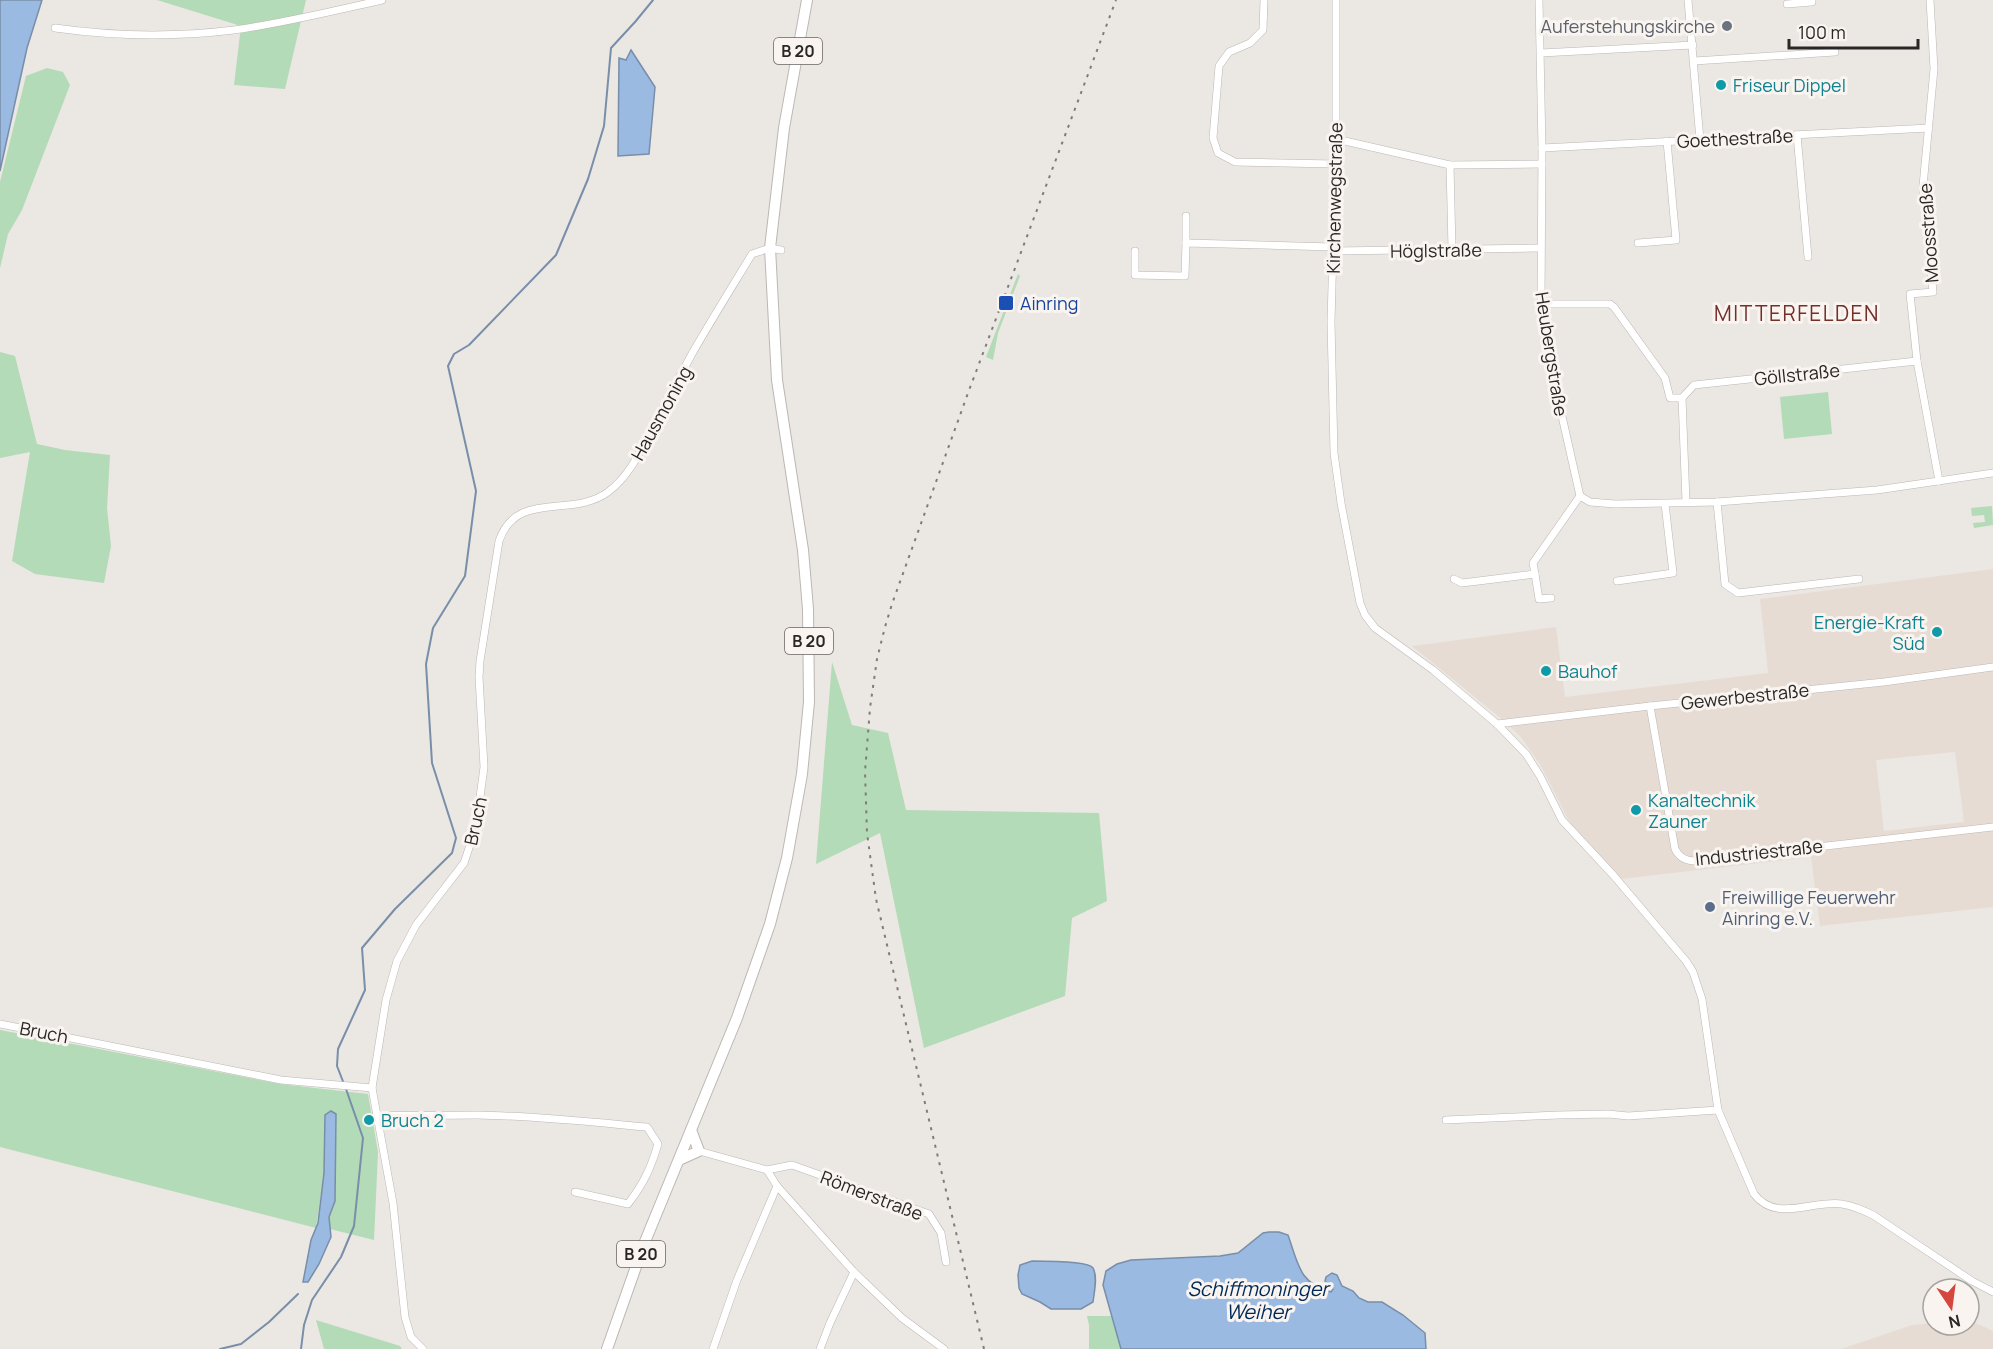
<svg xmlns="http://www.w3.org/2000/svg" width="1993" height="1349" viewBox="0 0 1993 1349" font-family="Manrope,sans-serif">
	<rect width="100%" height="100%" fill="#ebe7e3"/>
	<g fill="#e7dcd3" fill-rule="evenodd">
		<path d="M1993,569V907L1820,926L1811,857L1621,879L1571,825L1541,766L1521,737L1503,720L1412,646L1556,627L1565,697L1768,673L1760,599ZM1955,752L1964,822L1884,831L1876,760Z"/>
		<polygon points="1969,1320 1993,1331 1993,1349 1841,1349 1912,1325 1933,1323 1933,1325 1969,1325"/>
	</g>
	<g fill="#b3dbb7">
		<polygon points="157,0 306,0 285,89 234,85 241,26"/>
		<polygon points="47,68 63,72 70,85 22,210 8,234 0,268 0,182 26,76"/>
		<polygon points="1018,274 1020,276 998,333 993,360 986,357"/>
		<polygon points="0,352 15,356 37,444 65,450 110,455 107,508 111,546 104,583 35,574 12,561 30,452 0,458"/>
		<polygon points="1828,392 1832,434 1784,439 1780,397"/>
		<polygon points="1992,506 1993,525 1974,528 1973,523 1985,522 1984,515 1972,516 1971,508"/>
		<polygon points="832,662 852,725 888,733 906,810 1099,813 1107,901 1072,918 1065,996 924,1048 880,833 816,864"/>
		<polygon points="0,1030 280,1084 368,1094 378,1152 374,1240 330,1229 329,1217 335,1201 336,1114 331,1111 325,1115 324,1173 316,1228 0,1147"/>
		<polygon points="1087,1316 1111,1316 1121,1349 1089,1349 1089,1325"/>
		<polygon points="316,1320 400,1346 402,1349 324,1349"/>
	</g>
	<g fill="#9abae2" stroke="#788ea9" stroke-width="1.5">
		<polygon points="0,0 42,0 27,48 0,171"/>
		<polygon points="631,50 655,87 649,154 618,156 619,58 626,60"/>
		<polygon points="331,1111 336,1114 335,1201 329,1217 331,1237 319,1264 308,1282 303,1282 311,1240 318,1223 324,1173 325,1115"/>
		<path d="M1269,1232H1279L1288,1235C1298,1263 1299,1284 1331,1292L1333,1289L1325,1281L1326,1277L1332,1273L1337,1275L1342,1286L1353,1291L1359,1298L1368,1302H1382L1403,1315L1425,1333L1426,1349H1121L1103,1285L1106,1271L1117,1264L1131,1260L1220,1256L1238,1253L1263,1233Z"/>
		<path d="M1032,1261C1043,1261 1088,1261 1093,1268C1098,1277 1094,1293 1093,1302L1081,1309H1051L1040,1302L1022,1294L1019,1288L1018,1275L1020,1265Z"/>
	</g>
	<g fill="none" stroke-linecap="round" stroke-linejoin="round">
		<g stroke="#788ea9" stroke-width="2">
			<polyline points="344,1084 337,1066 338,1049 365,990 362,948 395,909 452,853 456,838 432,763 426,664 433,628 465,576 476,491 448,366 454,354 469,345 556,255 588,179 604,126 611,48 635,22 653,0"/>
			<polyline points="220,1349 241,1344 269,1322 298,1294"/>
			<polyline points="301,1349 304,1325 312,1300 341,1257 354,1226 363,1138 346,1089"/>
		</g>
		<defs>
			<g id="street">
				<polyline points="1264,0 1263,30 1250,43 1229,52 1219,66 1213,138 1218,153 1235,162 1335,164"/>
				<path d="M1336,0V139L1331,322L1334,453L1341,503L1360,603L1365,615L1375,628L1433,670L1497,724L1526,754L1540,776L1562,820L1614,876L1686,961L1693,972L1702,999L1718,1110L1754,1194C1776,1223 1811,1200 1842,1204C1853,1206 1863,1210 1873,1215L1972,1281L1993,1292"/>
				<polyline points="1539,0 1542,148 1541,304 1559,403 1580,496 1590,502 1615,504 1717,502 1877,490 1993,473"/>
				<polyline points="1688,0 1700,140"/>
				<polyline points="1930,0 1934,69 1923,186 1933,292 1910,294 1917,361 1939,481"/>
				<polyline points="1787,4 1812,2 1812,0"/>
				<path d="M55,28C112,36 176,37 234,30C284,23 333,11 382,0"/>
				<polyline points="1541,53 1693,45"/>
				<polyline points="1694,61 1835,52"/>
				<polyline points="1797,135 1808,257"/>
				<polyline points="1336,139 1450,165 1542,164"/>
				<polyline points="1542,148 1929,128"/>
				<polyline points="1450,165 1452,249"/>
				<polyline points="1186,243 1186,216"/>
				<polyline points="1638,243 1676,240 1667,141"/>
				<polyline points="1135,251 1135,275 1185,276 1186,243 1333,247"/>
				<polyline points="1333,251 1540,248"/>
				<polyline points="1541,304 1610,304 1614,307 1665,378 1670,398 1682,398"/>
				<polyline points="1686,502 1682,398 1694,385 1917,361"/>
				<polyline points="1717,502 1725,584 1738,593 1859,579"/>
				<polyline points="1535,574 1539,599 1551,598"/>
				<polyline points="1454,579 1462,583 1535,574 1533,563 1580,496"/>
				<polyline points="1617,581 1673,573 1665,504"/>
				<path d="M1650,706L1675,849C1679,857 1685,861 1695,861L1993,827"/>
				<polyline points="1497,724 1650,706 1884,682 1993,667"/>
				<polyline points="0,1024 281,1080 372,1088"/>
				<path d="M376,1115C410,1116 443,1115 477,1115C534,1116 591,1122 647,1127L658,1144C651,1168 644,1183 628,1204L575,1192"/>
				<polyline points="1446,1120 1558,1115 1608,1114 1628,1116 1718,1110"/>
				<polyline points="699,1151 767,1170 777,1186 854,1272 902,1318 944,1349"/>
				<polyline points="767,1170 792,1165 929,1214 941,1233 946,1262"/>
				<path d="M423,1349L411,1337L405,1317L393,1203L372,1088L386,1000L397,961L416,925L464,863L476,827L484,767L479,677L480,661L499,541C517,489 571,519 608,492C630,476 642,448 654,425C667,400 680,376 693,352C712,319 732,287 752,254L770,248L781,250"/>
				<polyline points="713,1349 737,1280 777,1186"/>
				<polyline points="820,1349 830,1323 854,1272"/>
			</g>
			<g id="primary">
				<polyline points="679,1160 699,1151 691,1130"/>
				<polyline points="607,1349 644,1244 737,1018 770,924 787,858 802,774 809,702 808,609 803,550 777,380 770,248 784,128 807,0"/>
			</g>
		</defs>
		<use href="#street" stroke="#bcb7b4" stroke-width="8"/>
		<use href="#primary" stroke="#bcb7b4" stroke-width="12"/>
		<use href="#street" stroke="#fff" stroke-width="7"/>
		<use href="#primary" stroke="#fff" stroke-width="10"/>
		<polyline stroke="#7f7d7a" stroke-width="2" stroke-dasharray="3 6" stroke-linecap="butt" points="984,1349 876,899 867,833 865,772 870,708 877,659 885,627 892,604 968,393 1116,0"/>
	</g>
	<circle fill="#6b7280" stroke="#f9f4f0" stroke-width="2" cx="1727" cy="26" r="6"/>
	<g fill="#0f9aa8" stroke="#f9f4f0" stroke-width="2">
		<circle cx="1721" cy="85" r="6"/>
		<circle cx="1937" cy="632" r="6"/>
		<circle cx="1546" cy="671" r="6"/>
		<circle cx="1636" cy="810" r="6"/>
		<circle cx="369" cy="1120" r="6"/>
	</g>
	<rect fill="#1a4fb4" stroke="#f9f4f0" stroke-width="2" x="998" y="295" width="16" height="16" rx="3"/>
	<circle fill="#5c6f8a" stroke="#f9f4f0" stroke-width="2" cx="1710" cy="907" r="6"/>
	<g text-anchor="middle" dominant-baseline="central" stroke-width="6" stroke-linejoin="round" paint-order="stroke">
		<g fill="#f9f4f0" stroke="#676462" stroke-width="1.5">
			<rect x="774" y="38" width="48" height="26" rx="4.5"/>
			<rect x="785" y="628" width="48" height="26" rx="4.5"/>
			<rect x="617" y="1241" width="48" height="26" rx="4.5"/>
		</g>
		<g font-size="16" font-weight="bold" fill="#282725">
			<text x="798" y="51">B 20</text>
			<text x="809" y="641">B 20</text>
			<text x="641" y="1254">B 20</text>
		</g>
		<g font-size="18" fill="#5b616d" stroke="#f9f4f0" text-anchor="end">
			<text x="1715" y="26">Auferstehungskirche</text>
		</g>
		<g font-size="18" fill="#0d838f" stroke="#f9f4f0" text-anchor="start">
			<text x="1733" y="85">Friseur Dippel</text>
			<text x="1925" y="622" text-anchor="end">Energie-Kraft<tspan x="1925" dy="21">Süd</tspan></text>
			<text x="1558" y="671">Bauhof</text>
			<text x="1648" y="800">Kanaltechnik<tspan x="1648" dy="21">Zauner</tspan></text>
			<text x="381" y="1120">Bruch 2</text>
		</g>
		<g font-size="18" fill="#282725" stroke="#f9f4f0">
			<text transform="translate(1735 138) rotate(-3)">Goethestraße</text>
			<text transform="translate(1334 198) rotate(-89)">Kirchenwegstraße</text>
			<text transform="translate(1928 233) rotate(-94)">Moosstraße</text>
			<text transform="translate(1436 250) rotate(-1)">Höglstraße</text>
			<text transform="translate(1552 354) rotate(81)">Heubergstraße</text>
			<text transform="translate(1797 374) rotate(-6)">Göllstraße</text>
			<text transform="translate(661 413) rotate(-61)">Hausmoning</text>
			<text transform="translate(1745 696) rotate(-6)">Gewerbestraße</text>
			<text transform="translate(475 821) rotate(-78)">Bruch</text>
			<text transform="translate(1759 852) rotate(-6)">Industriestraße</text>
			<text transform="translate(44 1032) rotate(11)">Bruch</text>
			<text transform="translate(872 1195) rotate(21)">Römerstraße</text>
		</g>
		<g font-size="18" fill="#164399" stroke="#f9f4f0" text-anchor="start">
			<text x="1020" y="303">Ainring</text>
		</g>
		<g font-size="18" fill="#4e5e75" stroke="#f9f4f0" text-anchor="start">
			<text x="1722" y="897">Freiwillige Feuerwehr<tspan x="1722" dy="21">Ainring e.V.</tspan></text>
		</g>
		<g font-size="20" font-style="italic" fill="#002958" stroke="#f9f4f0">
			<text x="1258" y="1288">Schiffmoninger<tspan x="1258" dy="23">Weiher</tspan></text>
		</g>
		<g font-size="21" letter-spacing="1.5" fill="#752f29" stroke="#f9f4f0">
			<text x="1797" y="313">MITTERFELDEN</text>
		</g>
	</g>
	<g transform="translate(1951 1307) rotate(167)"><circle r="28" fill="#f9f4f0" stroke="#a5a29f" stroke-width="1.5"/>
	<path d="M0-4.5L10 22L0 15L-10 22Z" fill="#d4463e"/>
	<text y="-9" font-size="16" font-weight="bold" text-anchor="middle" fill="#282725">N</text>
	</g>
	<path d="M1789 39v9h129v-9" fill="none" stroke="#282725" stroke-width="3"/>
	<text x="1798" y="39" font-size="18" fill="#282725" stroke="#f9f4f0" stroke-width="4.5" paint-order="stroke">100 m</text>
</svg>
